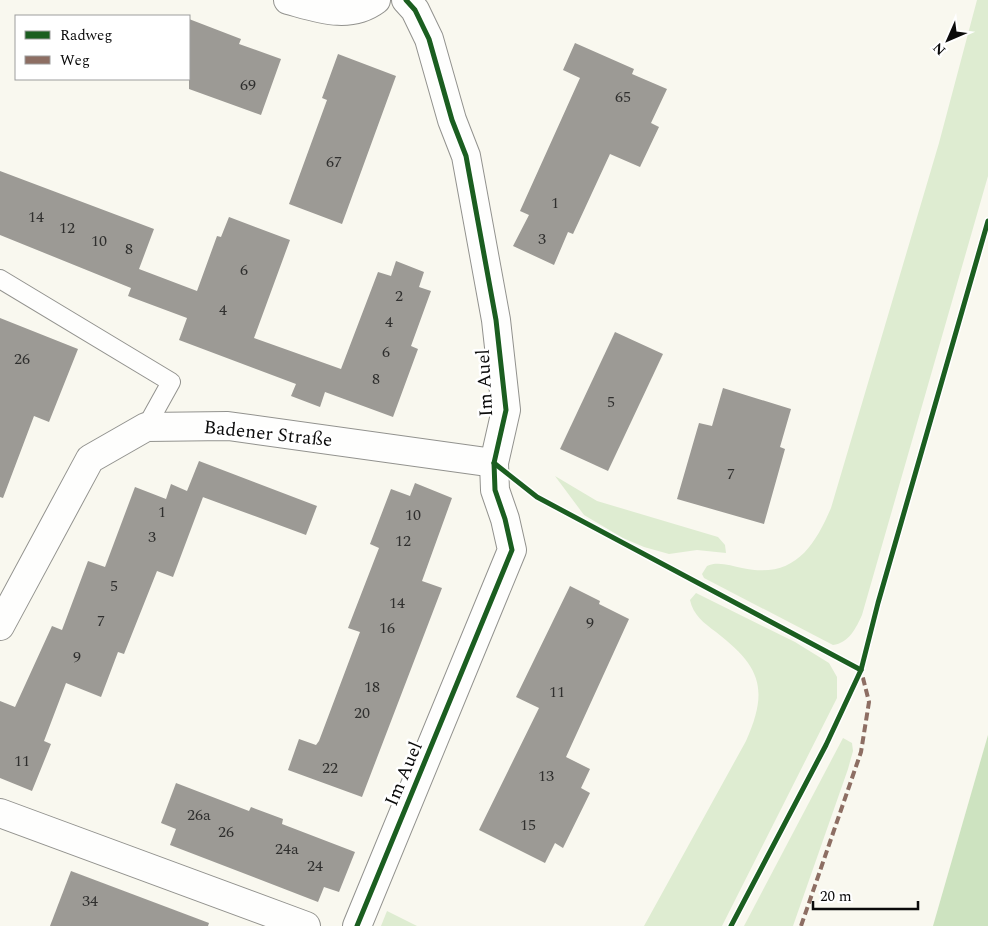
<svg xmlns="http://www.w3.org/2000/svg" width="988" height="926" viewBox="0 0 988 926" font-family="Spectral,serif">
	<rect width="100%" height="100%" fill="#f9f8ef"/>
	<g fill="#deecd1">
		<path d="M977,0H988V176L862,615C856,628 849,643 833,645L704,578L702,574L707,566C718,561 731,566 742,568C792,579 813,550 831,508L939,143Z"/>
		<polygon points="555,476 597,501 718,537 725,545 726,553 697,550 669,554 644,547 623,538 584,515"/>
		<path d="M696,593L795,642L829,663L837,677V698L722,926H644L746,741C769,689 761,667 716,632C704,623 693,615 690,600Z"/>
		<polygon points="843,738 852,743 853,751 848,769 793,926 744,926"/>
		<polygon points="387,911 417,926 381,926"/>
	</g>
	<polygon fill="#cde3c0" points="988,735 988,926 933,926"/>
	<g fill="#9c9a95">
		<polygon points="189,19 241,39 239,44 281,59 261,115 189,89"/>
		<polygon points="575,43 634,69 632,74 667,89 651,123 659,127 640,167 610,154 573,234 568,232 554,265 513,246 529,215 520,211 580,78 563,70"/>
		<polygon points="338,54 396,76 342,224 289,204 327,100 322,98"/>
		<polygon points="0,171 154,229 139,269 197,291 217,236 221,237 229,217 290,240 254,338 341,369 378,272 391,276 396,261 424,272 419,287 431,291 411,346 418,349 393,417 325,392 320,407 291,396 296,384 179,340 187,318 128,296 131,288 0,235"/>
		<polygon points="0,318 78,349 49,422 34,416 3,498 0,497"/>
		<polygon points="615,332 663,354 608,471 560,449"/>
		<polygon points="723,388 791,409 780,447 785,449 764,524 677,499 699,423 712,426"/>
		<polygon points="199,461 317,506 306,535 200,496 203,497 173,577 157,571 124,654 118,652 101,697 66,683 44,741 51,744 32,791 0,778 0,701 15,707 52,626 62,630 88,561 105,567 135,487 166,499 171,484 187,491"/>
		<polygon points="415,483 452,498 422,581 442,588 362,797 288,770 299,739 316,745 319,741 360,632 348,628 379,548 370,544 391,489 410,496"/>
		<polygon points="570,586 600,601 599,604 629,619 566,757 590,769 581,788 590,793 563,848 555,843 545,863 479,830 539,708 516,697"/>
		<polygon points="176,783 249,811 251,807 283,819 282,824 355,852 339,892 324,887 318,902 170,845 176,829 161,823"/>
		<polygon points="71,871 209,923 208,926 50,926"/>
	</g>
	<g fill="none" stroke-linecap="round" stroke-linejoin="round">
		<defs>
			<polyline id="lane" points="0,279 171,382 146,427"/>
			<g id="street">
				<path d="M288,0C318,8 349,20 376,0"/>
				<polyline points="0,626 90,459 146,427 228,426 494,463"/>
				<polyline points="0,813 306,926"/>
				<polyline points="357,926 512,550 505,519 495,490 494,463 506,410 496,320 466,156 452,120 429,39 415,10 406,0"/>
			</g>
		</defs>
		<use href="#lane" stroke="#92928e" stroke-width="20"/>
		<use href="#street" stroke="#92928e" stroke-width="30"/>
		<use href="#lane" stroke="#fefefd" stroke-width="18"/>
		<use href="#street" stroke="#fefefd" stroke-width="28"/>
		<polyline stroke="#8d6e63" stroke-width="4" stroke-dasharray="8 4" stroke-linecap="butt" points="801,926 861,752 869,702 861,670"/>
		<defs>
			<g id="cycleway">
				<polyline points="494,463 537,497 861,670"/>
				<polyline points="357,926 512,550 505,519 495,490 494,463 506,410 496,320 466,156 452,120 429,39 415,10 406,0"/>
				<polyline points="731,926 826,745 861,670 878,603 988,221"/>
			</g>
		</defs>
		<use href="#cycleway" stroke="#fff" stroke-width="8"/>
		<use href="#cycleway" stroke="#1b5e20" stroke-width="5"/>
	</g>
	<g text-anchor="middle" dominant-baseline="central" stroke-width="5" stroke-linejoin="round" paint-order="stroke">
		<g font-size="16" fill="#2f2f2e">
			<text x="248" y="85">69</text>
			<text x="623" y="97">65</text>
			<text x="334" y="162">67</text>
			<text x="555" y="203">1</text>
			<text x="36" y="217">14</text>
			<text x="67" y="228">12</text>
			<text x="542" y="239">3</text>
			<text x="99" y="241">10</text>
			<text x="129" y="249">8</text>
			<text x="244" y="270">6</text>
			<text x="399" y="296">2</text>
			<text x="223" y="310">4</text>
			<text x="389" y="322">4</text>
			<text x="386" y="352">6</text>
			<text x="22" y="359">26</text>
			<text x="376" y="379">8</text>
			<text x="611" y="402">5</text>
			<text x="731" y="474">7</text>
			<text x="162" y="512">1</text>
			<text x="413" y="515">10</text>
			<text x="152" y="537">3</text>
			<text x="403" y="541">12</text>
			<text x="114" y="586">5</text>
			<text x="397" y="603">14</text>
			<text x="101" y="621">7</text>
			<text x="590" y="623">9</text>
			<text x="387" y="628">16</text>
			<text x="77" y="657">9</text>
			<text x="372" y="687">18</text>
			<text x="557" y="692">11</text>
			<text x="362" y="713">20</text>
			<text x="22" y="761">11</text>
			<text x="330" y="768">22</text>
			<text x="546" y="776">13</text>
			<text x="199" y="815">26a</text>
			<text x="528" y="825">15</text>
			<text x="226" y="832">26</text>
			<text x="287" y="849">24a</text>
			<text x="315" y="866">24</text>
			<text x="90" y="901">34</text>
		</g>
		<g font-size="19" fill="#0b0b0b" stroke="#fff">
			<text transform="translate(485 383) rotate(-93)">Im Auel</text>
			<text transform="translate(268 434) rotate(6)">Badener Straße</text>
			<text transform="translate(404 774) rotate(-67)">Im Auel</text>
		</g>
	</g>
	<rect x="15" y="15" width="175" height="65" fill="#ffffff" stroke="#9d9d9d"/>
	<rect x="25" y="31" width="25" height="8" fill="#1b5e20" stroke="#9d9d9d"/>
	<text x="60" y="40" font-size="15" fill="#0b0b0b">Radweg</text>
	<rect x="25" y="56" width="25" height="8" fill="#8d6e63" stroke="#9d9d9d"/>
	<text x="60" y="65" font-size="15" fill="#0b0b0b">Weg</text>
	<g transform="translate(948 40) rotate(225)" stroke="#ffffff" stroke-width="4" paint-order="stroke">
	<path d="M0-4L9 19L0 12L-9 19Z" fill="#0b0b0b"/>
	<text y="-8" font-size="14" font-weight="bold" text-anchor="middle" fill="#0b0b0b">N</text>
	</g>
	<path d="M813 901v8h105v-8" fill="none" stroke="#0b0b0b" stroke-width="2.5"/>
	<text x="820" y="901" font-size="15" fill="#0b0b0b" stroke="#ffffff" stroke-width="4" paint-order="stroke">20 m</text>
</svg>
